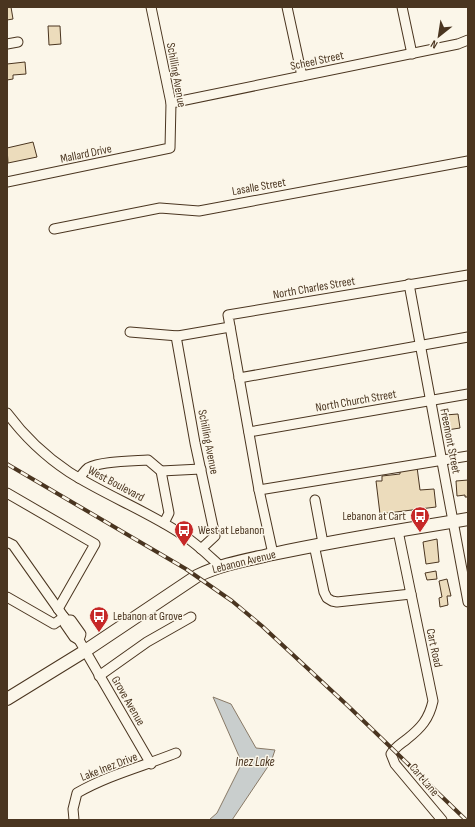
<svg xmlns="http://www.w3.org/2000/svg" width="475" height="827" viewBox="0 0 475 827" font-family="'Sofia Sans Condensed',sans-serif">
	<rect width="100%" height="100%" fill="#fbf6e9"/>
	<polygon fill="#c9cecd" stroke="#887966" points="213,697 231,704 256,748 275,750 271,762 232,820 209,820 217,813 242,763"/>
	<g fill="#ecdcbc" stroke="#4a3520">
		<polygon points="7,7 11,7 13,19 7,20"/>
		<polygon points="48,26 60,26 61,44 49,45"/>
		<polygon points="25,62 26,74 13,75 13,79 7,80 7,64"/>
		<polygon points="33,142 37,157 8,163 7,148"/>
		<polygon points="458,414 460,428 447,430 445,415"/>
		<polygon points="417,467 420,490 434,489 436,507 380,514 376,481 382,481 382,476 400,474 400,469"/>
		<polygon points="468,480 468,497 465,497 465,495 457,496 456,481"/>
		<polygon points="437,539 439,562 426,564 423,542"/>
		<polygon points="436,571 437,579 427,580 425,573"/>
		<polygon points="447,579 451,596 447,596 448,605 440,607 439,598 442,597 439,581"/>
	</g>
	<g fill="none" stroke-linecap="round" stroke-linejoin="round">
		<defs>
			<g id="minor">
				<polyline points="287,7 302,76"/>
				<polyline points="402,7 412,54"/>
				<polyline points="7,44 18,42"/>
				<polyline points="171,103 458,44 468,40"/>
				<polyline points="7,182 170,148 171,103 151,7"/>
				<polyline points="54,229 160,208 199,211 468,161"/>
				<polyline points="409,284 468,602"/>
				<polyline points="130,332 178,336 230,327"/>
				<polyline points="178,336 176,336 195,443 215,536 201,549"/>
				<polyline points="239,378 468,337"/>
				<path d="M7,413C24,436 45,456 69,472C105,495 147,511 183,535C197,544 208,555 220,566"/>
				<polyline points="249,432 468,394"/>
				<path d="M79,478C82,475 84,471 88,468C100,461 132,461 148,460L161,471"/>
				<polyline points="259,490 468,456"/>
				<polyline points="7,493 95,544 58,609"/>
				<polyline points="315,500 323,543"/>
				<polyline points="164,523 169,513 161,471 201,469"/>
				<path d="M398,531L433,701C429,719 421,728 407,739C401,744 395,747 391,754L395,764L442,820"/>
				<polyline points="7,542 13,545 66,620 65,624 74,637 79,640 151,764"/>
				<polyline points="314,545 324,592 327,598 332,601 337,602 411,594"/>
				<polyline points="273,554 259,490 228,315 468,275"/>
				<polyline points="7,597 54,624 64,617"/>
				<polyline points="66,620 71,620 81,634 79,640"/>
				<polyline points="99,676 147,642 191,617"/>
				<path d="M74,820L73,809L77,793C108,775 144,766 176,753"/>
			</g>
			<path id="major" d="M7,699L85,651L197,576C222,564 247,560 273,554C338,540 403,530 468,519"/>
		</defs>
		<use href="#minor" stroke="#4a3520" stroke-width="11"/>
		<use href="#major" stroke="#4a3520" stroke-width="14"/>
		<use href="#minor" stroke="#fbf6e9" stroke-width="9"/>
		<use href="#major" stroke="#fbf6e9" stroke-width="12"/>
		<defs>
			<polyline id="rail" points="7,464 186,569 232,601 262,626 347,705 466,820"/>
		</defs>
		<use href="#rail" stroke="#4a3520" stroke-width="4"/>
		<use href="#rail" stroke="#fbf6e9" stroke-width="2.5" stroke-dasharray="8" stroke-linecap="butt"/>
	</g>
	<defs>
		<symbol id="bus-pin" viewBox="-11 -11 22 30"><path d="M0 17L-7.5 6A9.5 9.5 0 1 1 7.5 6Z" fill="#c62828" stroke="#fbf6e9"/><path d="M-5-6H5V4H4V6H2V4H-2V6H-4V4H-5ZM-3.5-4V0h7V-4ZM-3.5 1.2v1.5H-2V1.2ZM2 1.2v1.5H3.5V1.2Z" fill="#fff"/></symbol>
	</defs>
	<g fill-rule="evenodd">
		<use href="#bus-pin" x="409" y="505" width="22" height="30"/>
		<use href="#bus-pin" x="173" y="519" width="22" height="30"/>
		<use href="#bus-pin" x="88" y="605" width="22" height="30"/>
	</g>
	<g text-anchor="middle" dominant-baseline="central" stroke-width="3" stroke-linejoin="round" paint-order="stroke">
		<g font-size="12" fill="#4a3520" stroke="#fbf6e9">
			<text transform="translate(317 61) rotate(-12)">Scheel Street</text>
			<text transform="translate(176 75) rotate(80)">Schilling Avenue</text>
			<text transform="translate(86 154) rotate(-12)">Mallard Drive</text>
			<text transform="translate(259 187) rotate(-10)">Lasalle Street</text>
			<text transform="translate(314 288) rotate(-10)">North Charles Street</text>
			<text transform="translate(356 401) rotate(-10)">North Church Street</text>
			<text transform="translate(450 441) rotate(79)">Freemont Street</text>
			<text transform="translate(208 442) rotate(79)">Schilling Avenue</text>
			<text transform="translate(116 484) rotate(28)">West Boulevard</text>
			<text transform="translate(244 562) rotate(-14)">Lebanon Avenue</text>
			<text transform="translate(434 648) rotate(78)">Cart Road</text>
			<text transform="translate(128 701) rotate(60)">Grove Avenue</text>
			<text transform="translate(109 767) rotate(-21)">Lake Inez Drive</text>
			<text transform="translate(424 780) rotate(50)">Cart Lane</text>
		</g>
		<g font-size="12" fill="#4a3520" stroke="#fbf6e9" text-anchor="start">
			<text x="406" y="516" text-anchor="end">Lebanon at Cart</text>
			<text x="198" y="530">West at Lebanon</text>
			<text x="113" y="616">Lebanon at Grove</text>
		</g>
		<g font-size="13" font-style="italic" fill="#4a3520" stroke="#fbf6e9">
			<text x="255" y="762">Inez Lake</text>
		</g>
	</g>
	<rect width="475" height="827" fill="none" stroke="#4a3520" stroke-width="16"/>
	<g transform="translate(439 36) rotate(210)" stroke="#fbf6e9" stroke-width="3" paint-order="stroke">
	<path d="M0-3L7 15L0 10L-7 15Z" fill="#4a3520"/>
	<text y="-6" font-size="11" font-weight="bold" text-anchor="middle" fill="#4a3520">N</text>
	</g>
</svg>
